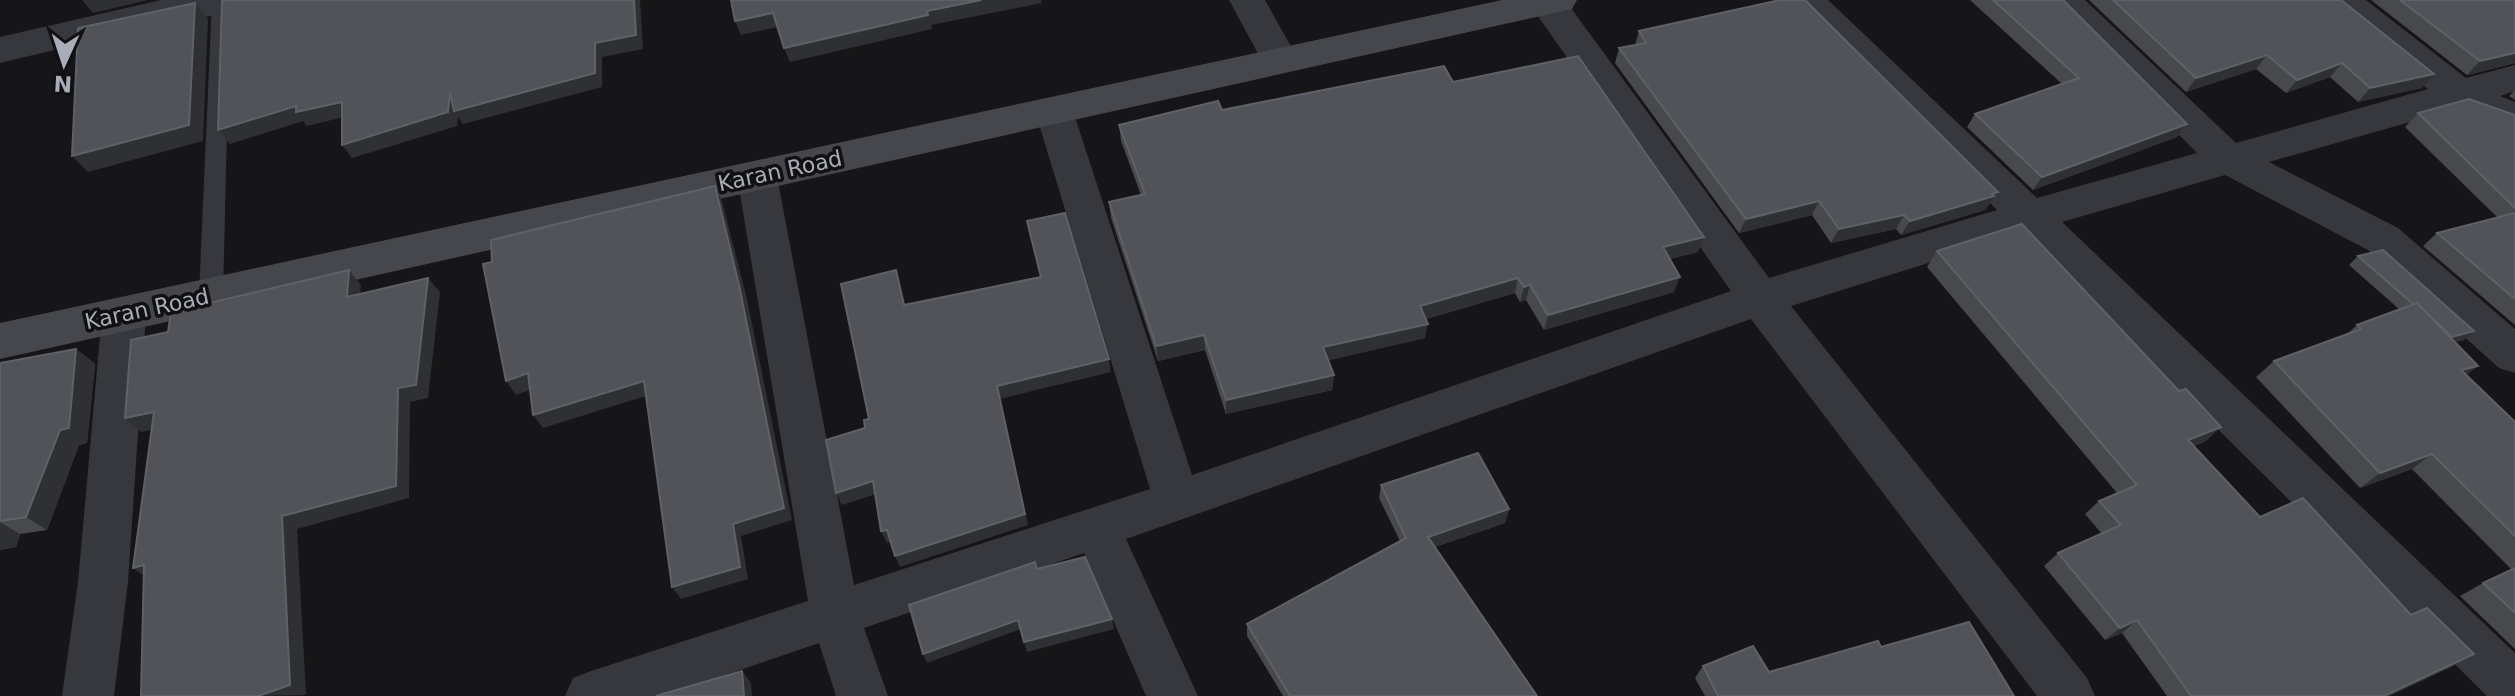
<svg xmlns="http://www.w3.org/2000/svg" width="2515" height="696" viewBox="0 0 2515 696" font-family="'DejaVu Sans',sans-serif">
	<rect width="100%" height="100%" fill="#161618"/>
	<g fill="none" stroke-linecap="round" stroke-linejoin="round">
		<polygon fill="#37383d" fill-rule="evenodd" points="212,0 230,3 223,295 219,302 203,302 199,295"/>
		<g fill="#37383d" fill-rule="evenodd">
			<polygon points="161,0 257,0 252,9 163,24 0,63 0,37"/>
			<polygon points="1229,0 1265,0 1299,61 1293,70 1280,74 1267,70"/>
			<polygon points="1532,0 1565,0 1769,278 1997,210 1788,0 1828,0 2037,198 2197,153 2045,0 2085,0 2236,143 2428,89 2329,9 2324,0 2366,0 2466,78 2515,65 2515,91 2500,96 2515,102 2515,131 2456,109 2269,162 2398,228 2515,329 2515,373 2499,368 2368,250 2225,175 2062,222 2515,653 2515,696 2487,696 2021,234 1791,306 2087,678 2095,696 2037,696 1751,319 1126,539 1198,696 1146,696 1084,553 864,628 888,696 836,696 819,643 664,696 565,696 573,678 591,671 808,601 737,176 743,165 757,161 771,165 777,176 854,585 1150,489 1035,111 1040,101 1054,97 1068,101 1073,111 1192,475 1731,291 1535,12"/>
			<polygon points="124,297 139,302 146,314 128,582 114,696 62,696 78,582 102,314 109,302"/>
		</g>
		<polygon fill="#45474d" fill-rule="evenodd" points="1502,0 1577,0 1572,9 1559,12 0,359 0,323"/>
	</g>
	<g fill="#47494d">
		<polygon points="1970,0 2063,0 2187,124 2177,137 2033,190 1967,127 1975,114 2062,84"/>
		<polygon points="2089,0 2341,0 2422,88 2358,102 2330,77 2286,93 2256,69 2186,92"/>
		<polygon points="2371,0 2515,0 2515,63 2467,75"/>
		<polygon points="1639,31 1998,192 1985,210 1901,235 1896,229 1831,243 1812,215 1739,233 1615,63 1619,48 1635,45"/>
		<polygon points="1453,82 1698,252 1670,259 1674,292 1544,330 1526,300 1520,302 1515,293 1426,319 1425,338 1328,360 1334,375 1332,390 1226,414 1205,350 1158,361 1111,218 1109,202 1141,195 1121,141 1119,125 1222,110"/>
		<polygon points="2515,90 2515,100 2509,96"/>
		<polygon points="2418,113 2515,115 2515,325 2423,246 2437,233 2497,217 2405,127"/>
		<polygon points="1937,251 2206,441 2194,446 2260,517 2411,615 2474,654 2453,666 2389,696 2167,696 2122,633 2105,640 2044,566 2058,553 2102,534 2085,514 2099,501 2117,493 1927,267"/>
		<polygon points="2358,256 2464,340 2455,342 2478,366 2466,375 2515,422 2515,649 2460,596 2483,583 2511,569 2412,469 2360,488 2256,377 2274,361 2347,334 2357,325 2399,309 2349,265"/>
		<polygon points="76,349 95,364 87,443 79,445 47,530 20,534 16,547 0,550 0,363"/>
		<polygon points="1381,485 1509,509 1505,523 1435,547 1537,696 1283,696 1247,636 1247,624 1400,541 1379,498"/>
		<polygon points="1881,647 2014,696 1705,696 1695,678 1703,666 1769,672"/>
	</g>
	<g fill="#2f3033">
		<polygon points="82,0 148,0 93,13"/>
		<polygon points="634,0 640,0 643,49 602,57 602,87 463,124 458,117 457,126 352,158 342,145 450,93 595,43"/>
		<polygon points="981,0 1041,0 1042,3 931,25 932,29 790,62 784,48 927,11"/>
		<polygon points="195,3 208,19 203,141 88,172 72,156"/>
		<polygon points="773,13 778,27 741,35 735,21"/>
		<polygon points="2515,53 2515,63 2467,75 2480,61"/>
		<polygon points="2267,55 2256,69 2186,92 2196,78"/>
		<polygon points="2342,63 2330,77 2286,93 2297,80"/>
		<polygon points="2434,74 2422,88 2358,102 2370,88"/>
		<polygon points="342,102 352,115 307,126 303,121 230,144 218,130 296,106"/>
		<polygon points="2187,124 2177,137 2033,190 2042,177"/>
		<polygon points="715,186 722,201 747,299 792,520 741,536 748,579 681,599 672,587 733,524"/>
		<polygon points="1998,192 1985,210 1901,235 1910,221"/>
		<polygon points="1819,201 1812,215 1739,233 1746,219"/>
		<polygon points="1904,215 1896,229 1831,243 1839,229"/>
		<polygon points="1704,237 1698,252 1657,262 1663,247"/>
		<polygon points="349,270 361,285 359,311 347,297"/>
		<polygon points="1680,277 1674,292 1544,330 1548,315"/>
		<polygon points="428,278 440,292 428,398 410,402 409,498 297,529 306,695 258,696 282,516 398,388"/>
		<polygon points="1518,278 1515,293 1418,321 1420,306"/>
		<polygon points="1530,285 1526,300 1520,302 1524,287"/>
		<polygon points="1428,324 1425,338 1322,362 1323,347"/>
		<polygon points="2474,331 2464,340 2441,346 2452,337"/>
		<polygon points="1204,335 1205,350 1158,361 1156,346"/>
		<polygon points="76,349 95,364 87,443 79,445 47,530 26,517"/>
		<polygon points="1109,359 1111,372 1000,399 1028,525 900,567 895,556 997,386"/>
		<polygon points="2478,366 2457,382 2461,370"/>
		<polygon points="528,373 538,387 516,395 506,381"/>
		<polygon points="1334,375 1332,390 1226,414 1226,400"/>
		<polygon points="644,381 652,394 543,428 533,415"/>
		<polygon points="154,412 170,426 141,432 125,418"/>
		<polygon points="2221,427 2206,441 2173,454 2188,440"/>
		<polygon points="2432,454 2412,469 2360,488 2380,473"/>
		<polygon points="873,481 879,493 842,505 836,493"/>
		<polygon points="1509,509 1505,523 1425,550 1428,537"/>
		<polygon points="0,522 20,534 16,547 0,550"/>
		<polygon points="887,530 893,541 887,543 881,531"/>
		<polygon points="144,565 150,580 133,568"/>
		<polygon points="1112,619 1114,629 1027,652 1024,642"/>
		<polygon points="1018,620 1021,629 927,663 923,654"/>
		<polygon points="2137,620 2122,633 2105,640 2120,628"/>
		<polygon points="2474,654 2453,666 2389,696 2384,696"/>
		<polygon points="742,671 751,683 752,696 744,696"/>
	</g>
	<g fill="#525359" stroke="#5f6168" stroke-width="2">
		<polygon points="231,0 634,0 636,35 595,43 595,73 454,111 450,93 448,112 342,145 342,102 296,112 296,106 218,130 222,1"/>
		<polygon points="731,0 981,0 927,11 928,15 784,48 773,13 735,21"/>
		<polygon points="1780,0 1805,0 1998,192 1992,194 1994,196 1910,221 1904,215 1839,229 1819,201 1746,219 1619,48 1646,43 1639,31"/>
		<polygon points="1993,0 2063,0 2187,124 2042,177 1975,114 2079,78"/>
		<polygon points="2113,0 2341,0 2434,74 2370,88 2342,63 2297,80 2267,55 2196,78"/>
		<polygon points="2400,0 2515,0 2515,53 2480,61"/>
		<polygon points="195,3 189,125 72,156 78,28"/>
		<polygon points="1578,56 1704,237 1663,247 1680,277 1548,315 1530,285 1524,287 1518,278 1420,306 1428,324 1323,347 1334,375 1226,400 1204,335 1156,346 1109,202 1145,194 1119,125 1218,101 1222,110 1444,66 1453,82"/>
		<polygon points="2469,99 2515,115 2515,208 2418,113"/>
		<polygon points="715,186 739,285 784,508 733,524 740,567 672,587 644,381 533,415 528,373 506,381 483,264 492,262 491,240"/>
		<polygon points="1065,213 1109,359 997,386 1025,514 895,556 887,530 881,531 873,481 836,493 826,440 865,428 864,420 869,419 841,284 896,270 904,305 1041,277 1027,221"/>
		<polygon points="2515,213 2515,299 2437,233"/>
		<polygon points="2022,224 2179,391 2186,389 2221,427 2188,440 2260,517 2303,498 2411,615 2427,608 2474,654 2384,696 2191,696 2137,620 2120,628 2058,553 2121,525 2099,501 2137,485 1937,251"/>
		<polygon points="2383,250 2474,331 2452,337 2417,303 2413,304 2358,256"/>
		<polygon points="349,270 347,297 428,278 416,385 398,388 396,486 282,516 290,685 258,696 141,696 144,565 133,568 154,412 125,418 131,340 168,332 171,312"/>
		<polygon points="2417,303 2478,366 2461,370 2515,422 2515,536 2432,454 2380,473 2274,361 2361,329 2357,325"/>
		<polygon points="76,349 69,428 60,430 26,517 0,521 0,363"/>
		<polygon points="1478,453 1509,509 1428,537 1537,696 1290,696 1247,624 1406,538 1381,485"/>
		<polygon points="1085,557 1112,619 1024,642 1018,620 923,654 909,605 1035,562 1037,569"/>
		<polygon points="2515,568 2515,613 2483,583"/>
		<polygon points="1969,622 2014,696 1718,696 1703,666 1753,646 1769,672 1878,641 1881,647"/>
		<polygon points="742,671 744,696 656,696"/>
	</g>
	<g text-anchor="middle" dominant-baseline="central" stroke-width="7" stroke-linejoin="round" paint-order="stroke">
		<g font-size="22" fill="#a8adb8" stroke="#111113">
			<text transform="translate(780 171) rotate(-12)">Karan Road</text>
			<text transform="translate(147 309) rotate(-12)">Karan Road</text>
		</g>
	</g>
	<g transform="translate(64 64) rotate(183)" stroke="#111113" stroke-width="6" paint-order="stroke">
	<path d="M0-6L14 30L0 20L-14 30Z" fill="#a8adb8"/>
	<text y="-12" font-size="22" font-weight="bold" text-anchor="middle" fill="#a8adb8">N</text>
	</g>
</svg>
